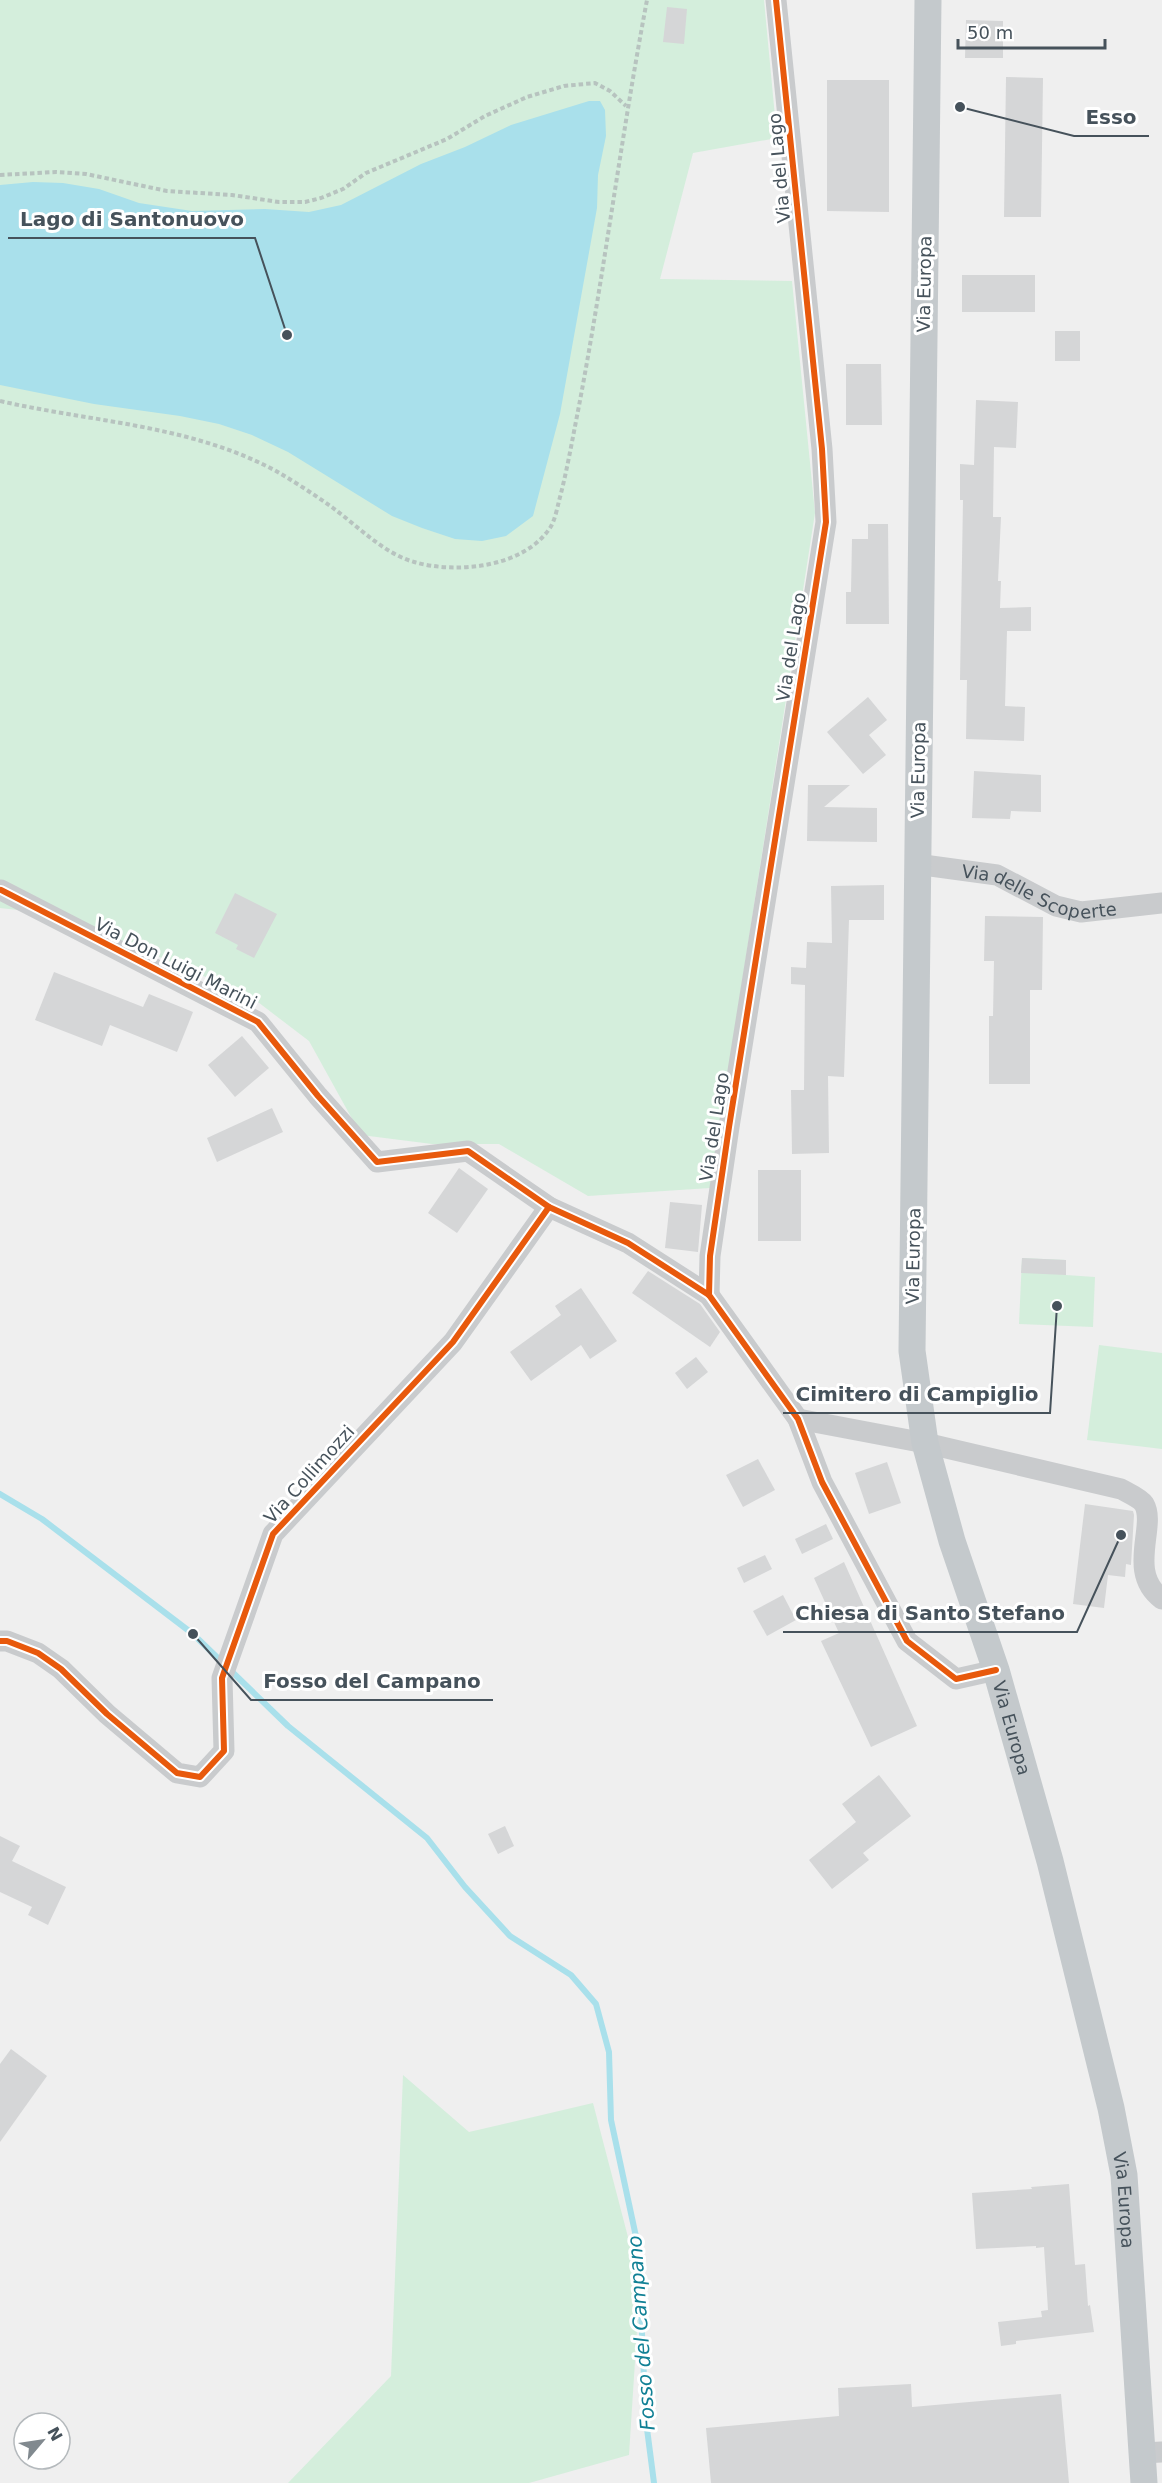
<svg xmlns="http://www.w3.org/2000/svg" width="1162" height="2483" viewBox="0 0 1162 2483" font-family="'DejaVu Sans',sans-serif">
	<rect width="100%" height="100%" fill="#efefef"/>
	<g fill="#d4eedc">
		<polygon points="0,0 764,0 777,138 693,153 660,279 792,281 815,513 710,1188 588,1196 499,1144 432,1144 361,1135 309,1041 250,996 62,915 0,908"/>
		<polygon points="1022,1258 1066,1260 1066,1275 1095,1277 1093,1327 1019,1324"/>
		<polygon points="1099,1345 1162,1353 1162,1449 1087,1440"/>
		<polygon points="403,2075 469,2132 593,2103 640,2283 629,2455 529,2483 288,2483 391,2376"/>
	</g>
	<polygon fill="#a9e0eb" points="589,101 600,101 605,110 606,136 598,175 597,208 560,414 533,516 506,536 482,541 455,539 422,528 392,516 288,452 252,435 219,424 180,416 94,404 0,385 0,185 33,182 63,183 99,189 139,203 192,211 265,209 309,212 341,205 421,164 465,147 511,125"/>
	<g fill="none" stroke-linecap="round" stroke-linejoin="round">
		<polyline stroke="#a9e0eb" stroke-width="6" points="0,1494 42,1519 193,1634 288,1726 427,1838 465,1887 510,1936 571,1975 596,2004 609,2052 611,2120 638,2246 646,2421 654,2483"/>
	</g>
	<g fill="#d5d6d7">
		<polygon points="667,7 687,9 684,44 663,42"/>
		<polygon points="966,20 1003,21 1003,58 965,58"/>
		<polygon points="1006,77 1043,78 1041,217 1004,217"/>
		<polygon points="827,80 889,80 889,212 827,211"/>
		<rect x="962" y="275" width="73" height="37"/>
		<rect x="1055" y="331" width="25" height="30"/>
		<polygon points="846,364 881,364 882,425 846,425"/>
		<polygon points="976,400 1018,402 1016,448 994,447 993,517 1001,517 998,581 1001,581 1000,608 1031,607 1031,631 1007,631 1005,706 1025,707 1024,741 966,739 967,680 960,680 963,500 960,500 960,464 974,465"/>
		<polygon points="868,524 888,524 889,624 846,624 846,592 851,592 852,539 868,539"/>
		<polygon points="868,697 887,720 869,735 886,755 863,774 827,732"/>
		<polygon points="974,771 1041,775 1041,812 1011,811 1010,819 972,818"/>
		<polygon points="808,785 850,785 824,807 877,808 877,842 807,841"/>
		<polygon points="884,885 884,920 849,920 844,1077 828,1076 829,1153 792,1154 791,1090 804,1090 805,985 791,984 791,967 806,968 807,942 832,943 831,886"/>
		<polygon points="235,893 277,914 254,958 236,949 238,945 215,933"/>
		<polygon points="985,916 1043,917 1042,990 1030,990 1030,1084 989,1084 989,1016 993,1016 994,961 984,961"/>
		<polygon points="54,972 143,1007 149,994 193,1012 177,1052 110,1025 102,1046 35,1020"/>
		<polygon points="242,1036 269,1068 235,1097 208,1065"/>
		<polygon points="272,1108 283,1132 217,1162 207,1138"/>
		<polygon points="459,1168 488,1189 457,1233 428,1213"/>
		<rect x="758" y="1170" width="43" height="71"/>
		<polygon points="670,1202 702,1205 698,1252 665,1248"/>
		<polygon points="1022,1258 1066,1260 1066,1275 1021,1273"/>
		<polygon points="648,1271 700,1304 720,1332 710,1347 632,1293"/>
		<polygon points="581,1288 617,1341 590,1359 581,1345 531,1381 510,1352 561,1315 555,1306"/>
		<polygon points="696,1357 708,1372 687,1389 675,1373"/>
		<polygon points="758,1459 775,1490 743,1507 726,1475"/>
		<polygon points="887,1462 901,1503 869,1514 855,1473"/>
		<polygon points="1085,1504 1133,1511 1134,1515 1131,1565 1126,1564 1125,1577 1108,1575 1104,1608 1073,1604"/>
		<polygon points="826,1524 833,1539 802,1554 795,1539"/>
		<polygon points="765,1555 772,1569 744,1583 737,1568"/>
		<polygon points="844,1562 917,1726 871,1747 821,1641 839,1633 814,1578"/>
		<polygon points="783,1595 796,1620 767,1636 753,1611"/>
		<polygon points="879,1775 911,1816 863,1853 869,1860 832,1889 809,1860 856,1822 842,1804"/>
		<polygon points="505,1826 514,1846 498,1854 488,1834"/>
		<polygon points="0,1836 20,1846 12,1861 66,1887 48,1925 28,1915 32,1907 0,1892"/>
		<polygon points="11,2049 47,2076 0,2142 0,2064"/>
		<polygon points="1069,2184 1075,2265 1085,2264 1088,2306 1090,2305 1094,2332 1016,2341 1016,2344 1001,2346 998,2322 1042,2317 1041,2311 1048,2310 1044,2247 1036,2248 1036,2246 976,2249 972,2193 1032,2189 1031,2187"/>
		<polygon points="911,2384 912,2407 1061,2394 1069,2483 711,2483 706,2428 839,2416 838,2388"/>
	</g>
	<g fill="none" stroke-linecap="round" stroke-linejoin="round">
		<g stroke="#b7c3bf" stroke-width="4" stroke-dasharray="4.5 3" stroke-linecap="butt">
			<polyline points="0,175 56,172 86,174 167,191 232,195 279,202 305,202 321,198 343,189 366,173 447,139 485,116 527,97 564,86 595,83 610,91 626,106"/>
			<path d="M0,401C92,422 191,425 276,471C295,482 315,495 333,508C359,527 383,553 414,562C456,574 523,568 550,528C555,520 557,509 559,501C567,471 572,441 578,411C604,275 621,137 647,0"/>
		</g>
		<g stroke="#c9cbcd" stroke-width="21">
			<path id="s1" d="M916,864L997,875L1056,906L1081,912L1162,903"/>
			<polyline points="1,890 258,1022 318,1096 377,1162 468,1151 549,1207 628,1243 709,1295 798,1419 822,1482 907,1641 956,1679 996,1670"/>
			<polyline points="709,1295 710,1256 729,1127 826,522 822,449 776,0"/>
			<path d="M798,1419L925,1443L1121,1489C1128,1493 1140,1498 1144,1504C1157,1526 1126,1572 1162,1599"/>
			<polyline points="0,1641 7,1641 38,1653 61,1669 107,1714 177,1773 200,1777 224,1751 222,1678 273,1534 453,1342 549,1207"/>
			<polyline points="1142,2453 1162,2452"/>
		</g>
		<path stroke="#c4c9cc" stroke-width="27" id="s2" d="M928,0L912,1351L925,1443L952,1541L996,1670L1050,1861L1111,2108L1124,2175L1144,2483"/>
		<defs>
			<g id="cycleway">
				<polyline points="1,890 258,1022 318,1096 377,1162 468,1151 549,1207 628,1243 709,1295 798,1419 822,1482 907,1641 956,1679 996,1670"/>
				<polyline points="709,1295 710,1256 729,1127 826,522 822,449 776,0"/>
				<polyline points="0,1641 7,1641 38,1653 61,1669 107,1714 177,1773 200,1777 224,1751 222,1678 273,1534 453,1342 549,1207"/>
			</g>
		</defs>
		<use href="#cycleway" stroke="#fff" stroke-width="10"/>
		<use href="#cycleway" stroke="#e8590c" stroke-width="6"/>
	</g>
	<g text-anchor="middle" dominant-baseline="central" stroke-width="6" stroke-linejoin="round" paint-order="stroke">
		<g font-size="18" fill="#46525b" stroke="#fff">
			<text transform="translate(779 168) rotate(-95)">Via del Lago</text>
			<text transform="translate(924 284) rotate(-89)">Via Europa</text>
			<text transform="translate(791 647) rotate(-81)">Via del Lago</text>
			<text transform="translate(918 770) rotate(-89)">Via Europa</text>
			<text stroke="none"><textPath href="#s1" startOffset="128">Via delle Scoperte</textPath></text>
			<text transform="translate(176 963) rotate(27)">Via Don Luigi Marini</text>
			<text transform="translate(714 1127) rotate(-81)">Via del Lago</text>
			<text transform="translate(913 1256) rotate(-89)">Via Europa</text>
			<text transform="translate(309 1474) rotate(-48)">Via Collimozzi</text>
			<text stroke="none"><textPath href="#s2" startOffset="1742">Via Europa</textPath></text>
			<text stroke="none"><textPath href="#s2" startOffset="2228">Via Europa</textPath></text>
		</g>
		<g font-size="20" font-style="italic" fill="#108095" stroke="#fff">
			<text transform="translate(641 2333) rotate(-94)">Fosso del Campano</text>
		</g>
	</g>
	<path fill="none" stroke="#46525b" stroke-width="2" d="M960 107L1074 136H1149M287 335L255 238H8M1057 1306L1050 1413H783M1121 1535L1077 1632H783M193 1634L251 1700H493"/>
	<g fill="#46525b" stroke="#fff" stroke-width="2">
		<circle cx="960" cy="107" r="6"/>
		<circle cx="287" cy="335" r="6"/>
		<circle cx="1057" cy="1306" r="6"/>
		<circle cx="1121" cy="1535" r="6"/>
		<circle cx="193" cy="1634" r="6"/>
	</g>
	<g font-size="20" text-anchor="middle" font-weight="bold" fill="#46525b" stroke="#fff" stroke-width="6" stroke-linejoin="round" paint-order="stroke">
		<text x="1111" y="124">Esso</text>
		<text x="132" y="226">Lago di Santonuovo</text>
		<text x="917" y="1401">Cimitero di Campiglio</text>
		<text x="930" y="1620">Chiesa di Santo Stefano</text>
		<text x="372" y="1688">Fosso del Campano</text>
	</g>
	<g transform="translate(42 2441) rotate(61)"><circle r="28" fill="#ffffff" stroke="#b5babd" stroke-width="1.5"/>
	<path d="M0-4.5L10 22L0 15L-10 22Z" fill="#81898f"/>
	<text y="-9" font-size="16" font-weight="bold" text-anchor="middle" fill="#46525b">N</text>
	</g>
	<path d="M958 39v9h147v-9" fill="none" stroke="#46525b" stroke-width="3"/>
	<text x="967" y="39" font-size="18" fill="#46525b" stroke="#ffffff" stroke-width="4.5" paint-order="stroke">50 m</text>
</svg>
